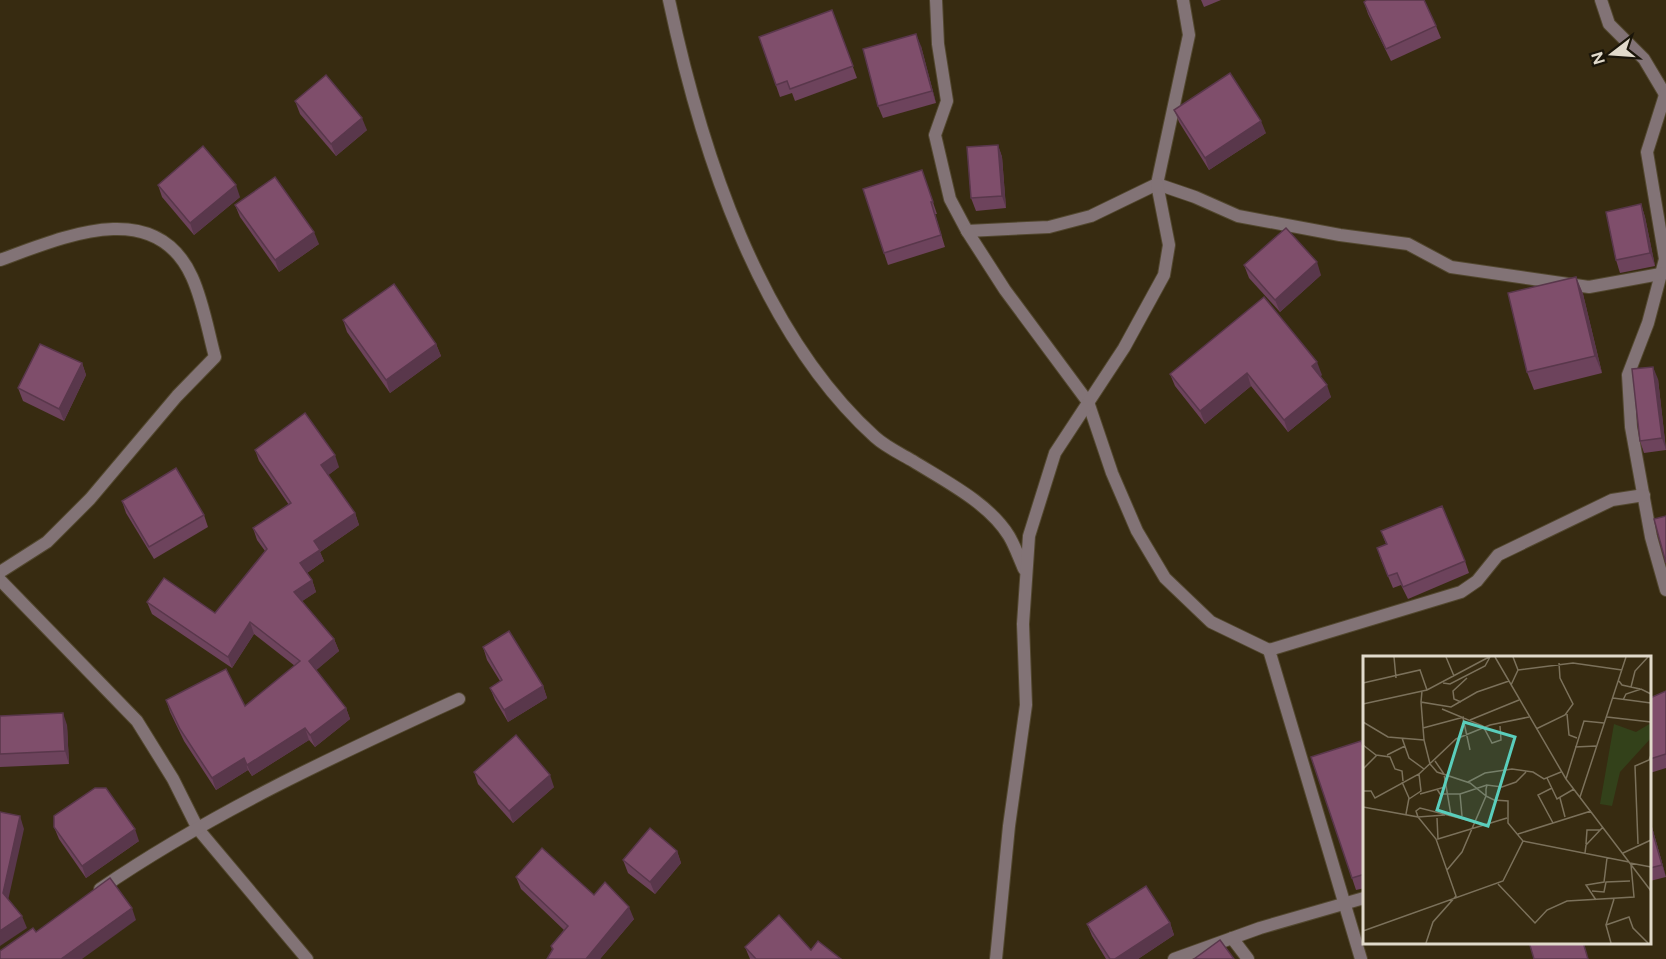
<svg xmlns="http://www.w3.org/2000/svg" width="1666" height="959" viewBox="0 0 1666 959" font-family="Figtree,sans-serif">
	<rect width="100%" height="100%" fill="#372b11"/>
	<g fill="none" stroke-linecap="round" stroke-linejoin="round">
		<defs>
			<g id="minor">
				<path d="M669,0C701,150 758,331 875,437C886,447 901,454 913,461C945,481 989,503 1009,536C1015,546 1019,558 1024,569"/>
				<polyline points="936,0 938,44 947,101 935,135 950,199 967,231 1049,227 1091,216 1157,184 1189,35 1183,0"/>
				<polyline points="1601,0 1609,24 1644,59 1666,96"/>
				<polyline points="1665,95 1647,152 1665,259 1648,323 1628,375 1631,427 1651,537 1666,590"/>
				<polyline points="1157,184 1195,197 1238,216 1340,235 1408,244 1451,267 1589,287 1666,273"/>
				<polyline points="967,231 1005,290 1088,402 1112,473 1137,531 1165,578 1211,622 1269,650"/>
				<path d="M0,260C61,238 155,195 192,277C203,301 208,331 215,357L177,396L90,499L47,542L0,572"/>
				<polyline points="0,580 137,721 173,779 198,829 307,959"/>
				<path d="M100,889C211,813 336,755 459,699"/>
				<polyline points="1232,938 1248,959"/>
				<polyline points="996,959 1009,826 1026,705 1023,624 1029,536 1055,453 1124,348 1164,275 1169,245 1157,184"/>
				<polyline points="1174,959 1260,928 1364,898"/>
				<polyline points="1361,959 1269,650 1461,592 1477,581 1498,555 1612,500 1644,495"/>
			</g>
		</defs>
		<use href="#minor" stroke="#52472f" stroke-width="14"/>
		<use href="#minor" stroke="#827376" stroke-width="12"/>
	</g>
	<g fill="#6d435c">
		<polygon points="1201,0 1221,0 1204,7"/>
		<polygon points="1364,2 1436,26 1441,38 1391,61 1368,14"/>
		<polygon points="832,10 857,78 795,101 792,93 780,97 759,37"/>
		<polygon points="921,46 936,103 883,118 878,106"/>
		<polygon points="295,101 367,130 336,156 300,114"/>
		<polygon points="1174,110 1266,133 1209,170 1179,122"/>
		<polygon points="998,145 1002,157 1006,208 976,211 971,198"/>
		<polygon points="922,170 937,214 935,214 945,247 888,265 884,253"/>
		<polygon points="158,185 240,197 194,235 162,197"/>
		<polygon points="1641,204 1645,217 1655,266 1620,273 1616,260"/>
		<polygon points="235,205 319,244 279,272 240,217"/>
		<polygon points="1244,265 1321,275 1280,312 1249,278"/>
		<polygon points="1576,277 1583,294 1602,373 1534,390 1527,372"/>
		<polygon points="343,320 436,344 441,356 390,393 347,332"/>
		<polygon points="82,363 86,375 64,421 23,401 18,388"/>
		<polygon points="1170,374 1322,375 1320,376 1331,397 1288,432 1251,386 1205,424 1175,386"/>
		<polygon points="1658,379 1666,450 1644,453 1640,441"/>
		<polygon points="255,450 339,467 328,475 355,513 359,525 320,552 324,561 307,573 312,580 316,592 302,601 334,639 339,651 316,670 346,708 350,719 315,747 309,740 252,776 248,770 216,790 184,741 170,712 166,700 245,706 295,666 254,634 232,668 152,614 147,602 215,613 265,551 257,540 253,528 289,505 259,461"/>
		<polygon points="122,501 204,515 208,527 154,559 126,513"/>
		<polygon points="1381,531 1465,561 1469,573 1408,599 1401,585 1393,588 1381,560 1377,548 1386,544"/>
		<polygon points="483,647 543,686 547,698 508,722 495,700 490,688 500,681 487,660"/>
		<polygon points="1666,691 1666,768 1650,773 1650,698"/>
		<polygon points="0,716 67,725 69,764 0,767"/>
		<polygon points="1365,751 1365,888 1356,890 1352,878"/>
		<polygon points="474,772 554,787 513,823 478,784"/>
		<polygon points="1650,820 1666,877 1650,881"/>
		<polygon points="54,827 139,841 86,878 59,839"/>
		<polygon points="677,851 681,863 655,894 628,873 623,860"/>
		<polygon points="516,877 594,895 634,919 600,959 547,959 552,950 551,946 564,930 521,889"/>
		<polygon points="1170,923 1174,935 1138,959 1106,959 1092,936 1087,924"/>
		<polygon points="745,947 811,950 841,959 750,959"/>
	</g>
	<g fill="#59374b">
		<polygon points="916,34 921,46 936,103 932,91"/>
		<polygon points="362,118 367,130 336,156 331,144"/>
		<polygon points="1261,121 1266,133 1209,170 1205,158"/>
		<polygon points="998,145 1002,157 1006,208 1002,196"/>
		<polygon points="236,185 240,197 194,235 190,223"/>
		<polygon points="1641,204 1645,217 1655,266 1650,253"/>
		<polygon points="314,232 319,244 279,272 275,260"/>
		<polygon points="1317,262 1321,275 1280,312 1275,300"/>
		<polygon points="1576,277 1583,294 1602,373 1595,356"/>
		<polygon points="436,344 441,356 390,393 386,380"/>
		<polygon points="1317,362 1322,375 1316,379 1312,366"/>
		<polygon points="82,363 86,375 64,421 59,409"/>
		<polygon points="1653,367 1658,379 1666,450 1662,438"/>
		<polygon points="1247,373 1251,386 1205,424 1200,411"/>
		<polygon points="1327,385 1331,397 1288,432 1284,420"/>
		<polygon points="335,455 339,467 326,477 321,465"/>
		<polygon points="355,513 359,525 320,552 324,561 304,575 300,563 314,541"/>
		<polygon points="312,580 316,592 298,604 294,592"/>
		<polygon points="250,622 254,634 232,668 228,657"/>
		<polygon points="334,639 339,651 313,673 309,661"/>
		<polygon points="543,686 547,698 508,722 504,710"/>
		<polygon points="346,708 350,719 315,747 310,735"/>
		<polygon points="63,713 67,725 69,764 65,751"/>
		<polygon points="305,728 309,740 252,776 247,765"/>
		<polygon points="244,758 248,770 216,790 212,778"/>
		<polygon points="550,775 554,787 513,823 509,811"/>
		<polygon points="20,816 24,829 7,905 3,893"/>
		<polygon points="1650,820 1666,877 1662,865 1650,823"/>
		<polygon points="135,829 139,841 86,878 82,866"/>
		<polygon points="677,851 681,863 655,894 650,882"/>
		<polygon points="629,907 634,919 600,959 586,959"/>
		<polygon points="132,908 136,920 82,959 61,959"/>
		<polygon points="22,916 27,928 0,946 0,931"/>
		<polygon points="1170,923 1174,935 1138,959 1115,959"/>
	</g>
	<g fill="#7f4e6b" stroke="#59374b" stroke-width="1.5">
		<polygon points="1367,0 1424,0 1436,26 1386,49 1364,2"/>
		<polygon points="832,10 853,66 790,89 787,81 776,85 759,37"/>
		<polygon points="916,34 932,91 878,106 863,49"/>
		<polygon points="1230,73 1261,121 1205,158 1174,110"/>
		<polygon points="326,75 362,118 331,144 295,101"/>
		<polygon points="998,145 1002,196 971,198 967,147"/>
		<polygon points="203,146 236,185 190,223 158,185"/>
		<polygon points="922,170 933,202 931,202 941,235 884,253 863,189"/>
		<polygon points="275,177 314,232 275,260 235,205"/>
		<polygon points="1641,204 1650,253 1616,260 1606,212"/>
		<polygon points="1286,228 1317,262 1275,300 1244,265"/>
		<polygon points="1576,277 1595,356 1527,372 1508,293"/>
		<polygon points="394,284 436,344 386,380 343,320"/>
		<polygon points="1264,297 1317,362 1312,366 1327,385 1284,420 1247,373 1200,411 1170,374"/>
		<polygon points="40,344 82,363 59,409 18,388"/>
		<polygon points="1653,367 1662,438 1640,441 1632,369"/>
		<polygon points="305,413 335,455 321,465 355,513 314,541 320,550 300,563 312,580 294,592 334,639 309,661 346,708 310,735 305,728 247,765 244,758 212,778 180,729 166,700 226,669 245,706 300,661 250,622 228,657 147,602 164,578 215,613 267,549 253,528 291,503 255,450"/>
		<polygon points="176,468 204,515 149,547 122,501"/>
		<polygon points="1442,506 1465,561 1403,587 1397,573 1388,576 1377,548 1387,544 1381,531"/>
		<polygon points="1666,516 1666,563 1654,519"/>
		<polygon points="509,631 543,686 504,710 490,688 502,680 483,647"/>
		<polygon points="1666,691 1666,754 1650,759 1650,698"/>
		<polygon points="63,713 65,751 0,754 0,716"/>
		<polygon points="516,735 550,775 509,811 474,772"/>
		<polygon points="1361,741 1365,752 1365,874 1352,878 1311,757"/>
		<polygon points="95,788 106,788 135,829 82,866 54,827 54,816"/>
		<polygon points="0,812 20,816 3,893 22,916 0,931"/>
		<polygon points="1650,823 1662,865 1650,868"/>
		<polygon points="650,828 677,851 650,882 623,860"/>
		<polygon points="542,848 594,895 605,882 629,907 586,959 547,959 553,949 551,946 568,926 516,877"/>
		<polygon points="110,878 132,908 61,959 0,959 0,951 33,928 36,932"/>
		<polygon points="1146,886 1170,923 1115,959 1110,959 1087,924"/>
		<polygon points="779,915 811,950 818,941 841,959 756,959 745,947"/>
		<polygon points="1220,940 1234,959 1194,959"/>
		<polygon points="1529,942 1583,942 1588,959 1534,959"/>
	</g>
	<g transform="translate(1363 656)">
		<rect width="288" height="288" fill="#372b11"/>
		<path d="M288,67V82L257,116L249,150L237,148L251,68L273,76Z" fill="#33411a"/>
		<path fill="none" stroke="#7b715b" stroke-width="1.5" d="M31,1L33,22M83,1L91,20M132,1L203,123L288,235M155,14L210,7L259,14M256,25L259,29L277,33M0,27L57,14L64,34M80,27L87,28L122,10L127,1M148,29L155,14L150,1M268,31L272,15L285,1M59,35L58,46L88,51L114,36L146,25M250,42L288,47M260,44L263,38L278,33L288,38M58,46L61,84L67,108L74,116L107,127L123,140L99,196L84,214M98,46L91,43L90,35L104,22M0,48L64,34L126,1M79,53L120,70L129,87L138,84L137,70M204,58L206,79L214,82M244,61L288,66M100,62L107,94M107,64L156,44M0,66L25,81L61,84M60,72L101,61M173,73L202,59L210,48L197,22L196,7M39,82L46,102L61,113M0,89L13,99L27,101L32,113L39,115L40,125M212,91L233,90M24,99L42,90M72,105L81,118L88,159M0,113L14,99M184,122L194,143L211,133M203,123L221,65L241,67M39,126L46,142L43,158M105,126L122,117L149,113L170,116L181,123L198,116M189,132L175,139L190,167M74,133L77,138H97L99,160M0,135H8L12,142L56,118L93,83L127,69L166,61M57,138L82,131M97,138L124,129M217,141L263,1M197,142L202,161M46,143L58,135L56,118M0,151L55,161L73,183L93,240L70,266L63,287M82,159L55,161L53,155L57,152L120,168M74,162L75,183L144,162M155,178L228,155M160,185L266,206M223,188L224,174H237M275,188L272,110L286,104L288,99M222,197L223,189L240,171M260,197L288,184M267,207L288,211M135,228L172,267L184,254L204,245L271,241L268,209M229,235L241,236L243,226L267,225M233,244L223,229L241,226L244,202M243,269L251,243M0,275L140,225L160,185L145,167V145L131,144L123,140V133L124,129L139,131L153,126L163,116M248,287L243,269L266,261L270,272L285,287"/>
		<path fill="#5acebc" fill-opacity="0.15" stroke="#5acebc" stroke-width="3" d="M101,66L152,81L125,170L74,154Z"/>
		<rect width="288" height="288" fill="none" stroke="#e1dacb" stroke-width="3"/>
	</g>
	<g transform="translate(1612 54) rotate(253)" stroke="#1a1509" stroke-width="4.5" paint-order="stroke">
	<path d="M0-4.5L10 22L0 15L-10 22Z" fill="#e1dacb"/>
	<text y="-9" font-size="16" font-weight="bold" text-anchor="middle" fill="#e1dacb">N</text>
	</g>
</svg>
